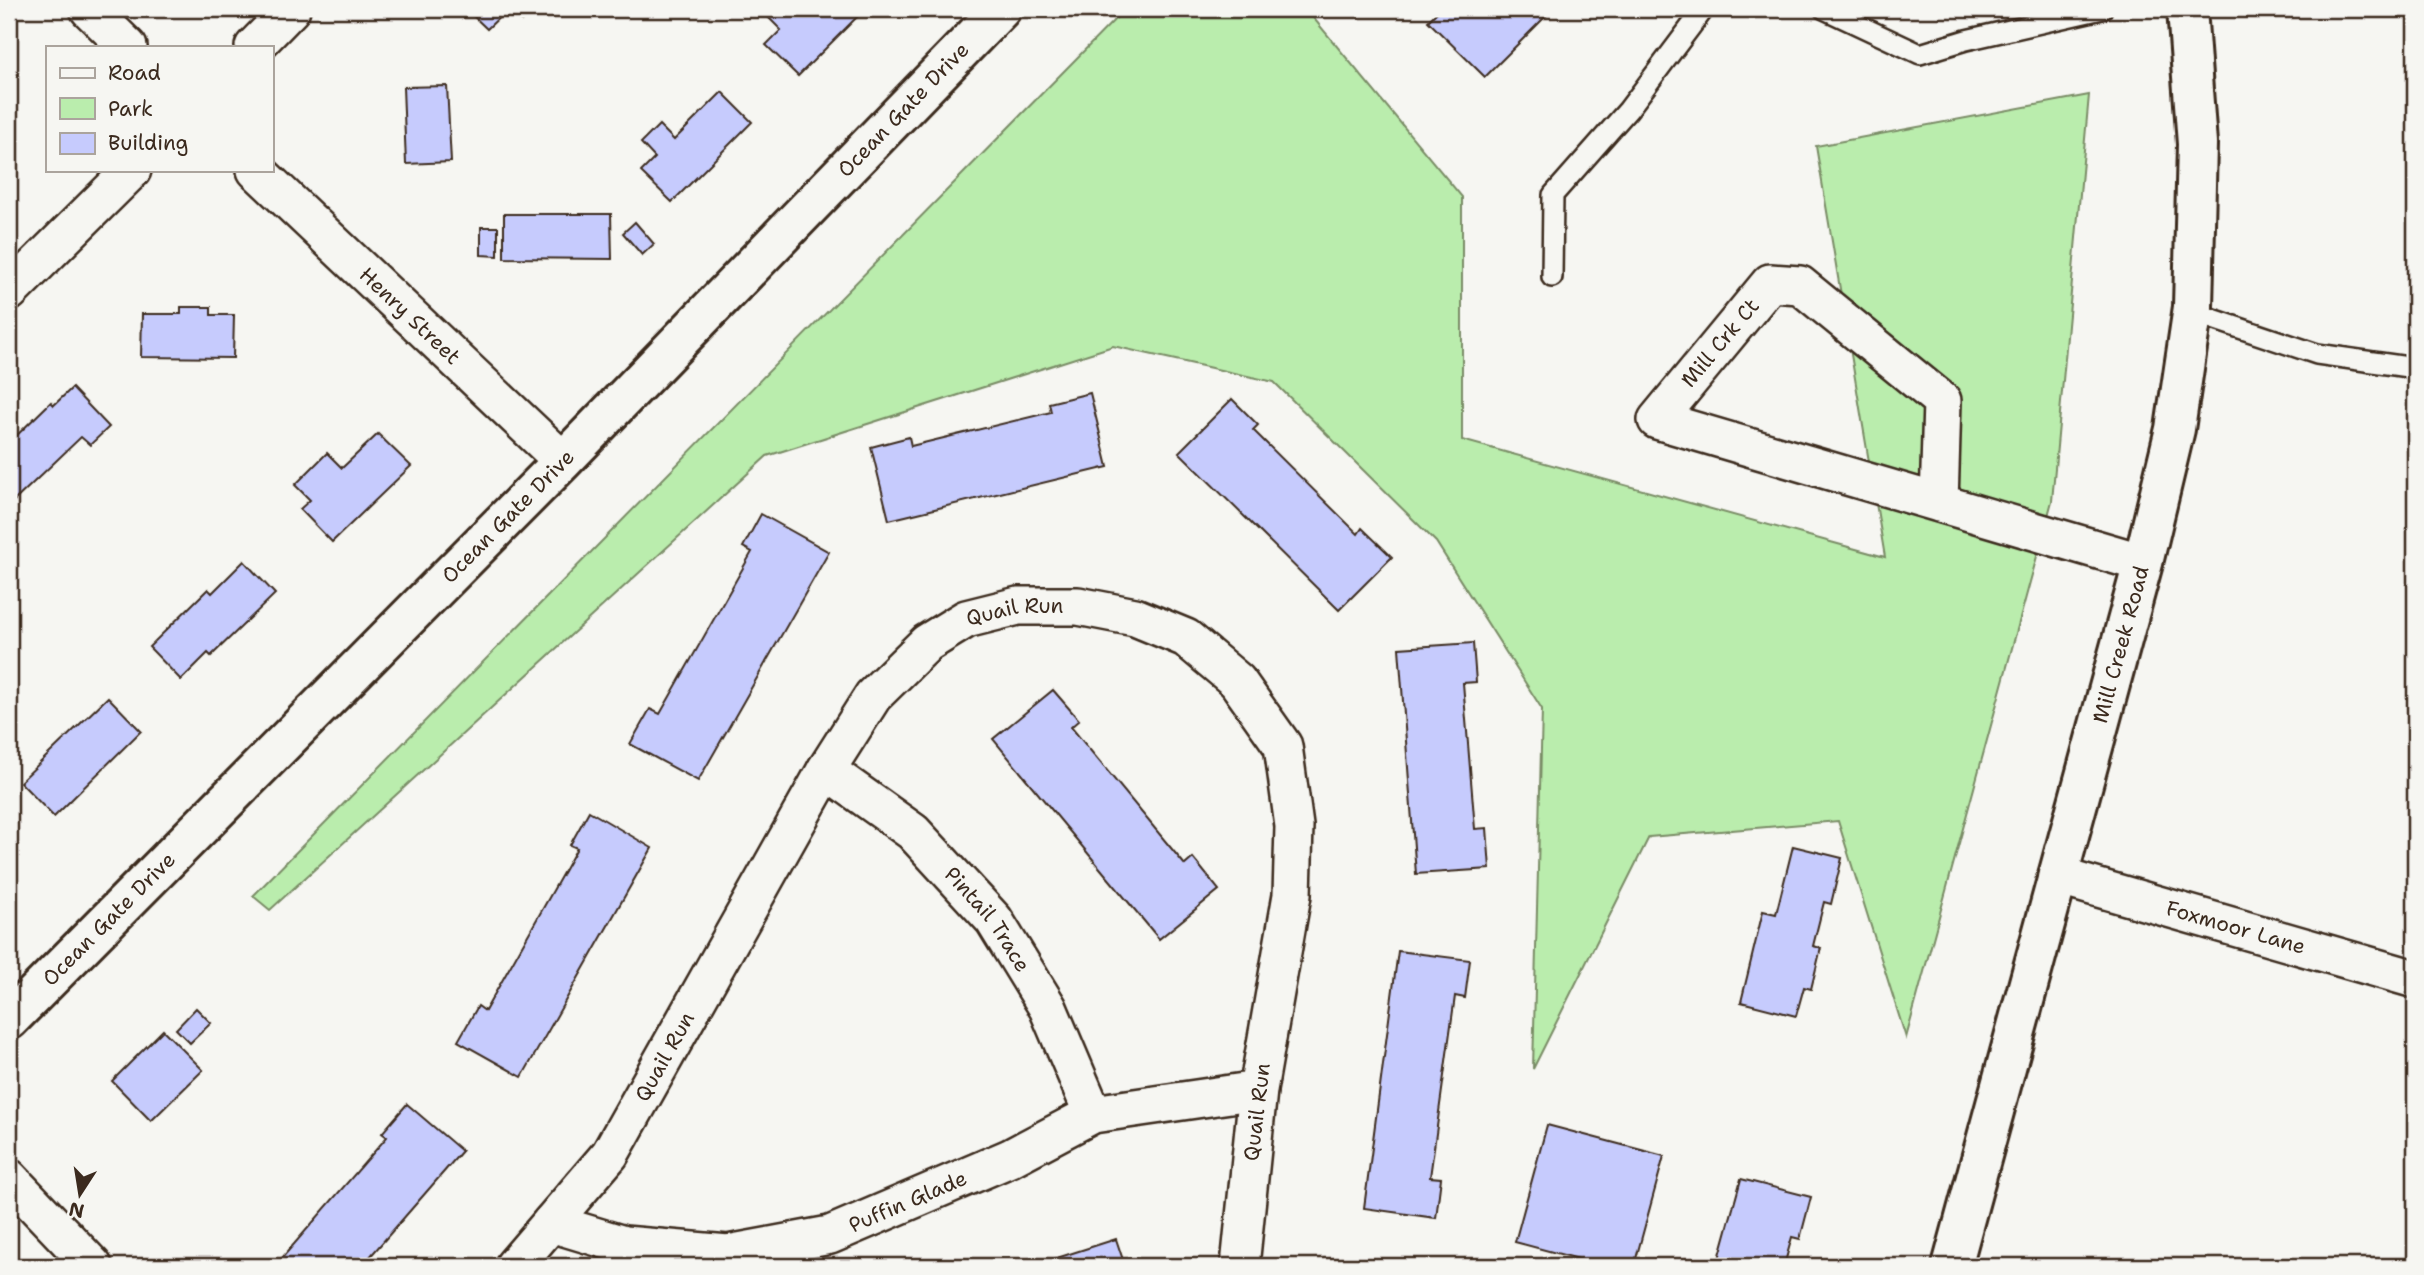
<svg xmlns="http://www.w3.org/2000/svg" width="2424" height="1275" viewBox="0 0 2424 1275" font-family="'Shantell Sans',sans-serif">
	<rect width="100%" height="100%" fill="#f6f6f2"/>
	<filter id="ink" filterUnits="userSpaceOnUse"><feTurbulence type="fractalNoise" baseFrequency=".0143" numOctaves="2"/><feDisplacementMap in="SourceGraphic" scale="14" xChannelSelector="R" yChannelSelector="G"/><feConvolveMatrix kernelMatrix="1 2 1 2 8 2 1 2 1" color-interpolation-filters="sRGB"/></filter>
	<g filter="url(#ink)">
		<polygon fill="#baedad" stroke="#7a8c66" stroke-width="2" points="1125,9 1306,9 1462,197 1462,440 1885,557 1816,146 2089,95 2052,501 1906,1038 1838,821 1649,837 1533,1069 1542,709 1436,542 1274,382 1113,346 767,456 270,910 253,896"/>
		<g fill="#c6cbfd" stroke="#3b2a1e" stroke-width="2">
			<polygon points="466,9 508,9 487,29"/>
			<polygon points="509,9 534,9 522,21"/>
			<polygon points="777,9 865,9 798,76 766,45 781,30 768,17"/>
			<polygon points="1440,9 1553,9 1485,77 1428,21"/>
			<polygon points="447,86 451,162 406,164 403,87"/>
			<polygon points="722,92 752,122 672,202 641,172 655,158 641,143 659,125 674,140"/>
			<polygon points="504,214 611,214 612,259 504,258"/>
			<polygon points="635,222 654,244 642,255 623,233"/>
			<polygon points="481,227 498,227 498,256 481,255"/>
			<polygon points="181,307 211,307 211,315 234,315 233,358 141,357 142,314 181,314"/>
			<polygon points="72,388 109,427 90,445 81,437 14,501 9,496 9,443 51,402 54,405"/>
			<polygon points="1090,393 1108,467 889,520 871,447 909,437 911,446 1051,412 1049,403"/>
			<polygon points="1232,399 1258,425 1253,430 1358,534 1362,528 1392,557 1339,610 1179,452"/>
			<polygon points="378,434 411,466 332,542 300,509 310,500 295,485 327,453 342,468"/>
			<polygon points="761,514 829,552 698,781 630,744 650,709 660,714 752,552 743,547"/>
			<polygon points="244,561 275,594 211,656 208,653 181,680 149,647 208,589 212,593"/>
			<polygon points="1473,643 1476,682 1463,683 1475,829 1487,828 1490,869 1416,874 1399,648"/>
			<polygon points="1053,690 1079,720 1071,727 1185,865 1193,858 1219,890 1159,939 993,739"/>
			<polygon points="108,697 141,731 54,817 20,782"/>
			<polygon points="589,811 652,848 522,1077 458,1041 478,1006 485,1011 577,848 570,845"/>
			<polygon points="1793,846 1842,858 1831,904 1824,902 1813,946 1821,948 1811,989 1804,987 1796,1016 1741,1002 1763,911 1776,914"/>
			<polygon points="1398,951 1470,960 1465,998 1455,996 1430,1177 1441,1178 1436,1218 1364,1208"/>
			<polygon points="196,1008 211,1023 190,1043 176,1029"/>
			<polygon points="163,1030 203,1070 151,1121 112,1081"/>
			<polygon points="407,1104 462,1151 362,1266 275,1266 387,1137 382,1133"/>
			<polygon points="1547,1125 1664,1156 1634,1266 1605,1266 1515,1242"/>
			<polygon points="1741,1179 1811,1197 1800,1239 1792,1237 1784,1266 1717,1266"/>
			<polygon points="1116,1239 1125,1266 1032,1266"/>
		</g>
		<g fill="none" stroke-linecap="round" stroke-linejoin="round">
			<defs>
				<g id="lane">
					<polyline points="1824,9 1920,54 1966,40 2102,9"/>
					<polyline points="1552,277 1553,195 1628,110 1704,9"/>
					<polyline points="2192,312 2317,354 2415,368"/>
				</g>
				<g id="street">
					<polyline points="89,9 128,47"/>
					<polyline points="254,47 291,9"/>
					<path id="s1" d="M256,170L563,461"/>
					<polyline points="9,292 132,170"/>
					<polyline points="1939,503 1942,401 1800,285 1770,283 1657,420 2143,563"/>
					<path id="s2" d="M826,770L913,832L994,920L1048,1008L1093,1114"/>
					<path id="s3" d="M2057,876L2415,979"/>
					<polyline points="9,1178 93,1266"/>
					<path id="s4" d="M551,1223L624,1245L728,1254L830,1235L1010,1158L1093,1114L1258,1090"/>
					<path id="s5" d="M514,1266L610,1154L826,770L873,696L927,643L966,619L1018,606H1078L1135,617L1186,638L1237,681L1283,746L1294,826L1292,895L1258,1090L1240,1266"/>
				</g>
				<g id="secondary">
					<path id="s6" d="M9,1020L563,461L1001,9"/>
					<path id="s7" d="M1952,1266L2143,563L2175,429L2193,307L2197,144L2187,9"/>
				</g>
			</defs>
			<use href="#lane" stroke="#3b2a1e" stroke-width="24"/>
			<use href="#street" stroke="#3b2a1e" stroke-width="42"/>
			<use href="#secondary" stroke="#3b2a1e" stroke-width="44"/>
			<use href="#lane" stroke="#f6f6f2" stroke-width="19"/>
			<use href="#street" stroke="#f6f6f2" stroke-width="37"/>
			<use href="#secondary" stroke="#f6f6f2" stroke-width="38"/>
		</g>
	</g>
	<g text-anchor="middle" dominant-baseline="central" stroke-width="6" stroke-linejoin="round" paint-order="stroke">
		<g font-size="21" fill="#3b2a1e" stroke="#f6f6f2">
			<text stroke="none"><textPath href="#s6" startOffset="1276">Ocean Gate Drive</textPath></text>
			<text stroke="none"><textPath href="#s1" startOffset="212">Henry Street</textPath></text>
			<text transform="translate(1720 343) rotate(-50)">Mill Crk Ct</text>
			<text stroke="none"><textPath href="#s6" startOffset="709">Ocean Gate Drive</textPath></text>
			<text stroke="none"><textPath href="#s5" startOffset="847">Quail Run</textPath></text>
			<text stroke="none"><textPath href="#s7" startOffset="644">Mill Creek Road</textPath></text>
			<text stroke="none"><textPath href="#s6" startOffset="142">Ocean Gate Drive</textPath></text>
			<text stroke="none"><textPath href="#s2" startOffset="222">Pintail Trace</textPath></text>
			<text stroke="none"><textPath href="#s3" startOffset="186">Foxmoor Lane</textPath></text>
			<text stroke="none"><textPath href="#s5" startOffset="259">Quail Run</textPath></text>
			<text transform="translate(1257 1112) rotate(-83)">Quail Run</text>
			<text stroke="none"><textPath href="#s4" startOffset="369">Puffin Glade</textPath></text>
		</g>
	</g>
	<rect width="2424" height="1275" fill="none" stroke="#f6f6f2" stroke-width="35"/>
	<rect x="18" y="18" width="2389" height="1240" fill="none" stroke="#3b2a1e" stroke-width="2.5" filter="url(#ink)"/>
	<rect x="46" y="46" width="228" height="126" fill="#f6f6f2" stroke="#aba49d" stroke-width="2"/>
	<rect x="60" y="68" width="35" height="10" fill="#f6f6f2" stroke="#aba49d" stroke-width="2"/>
	<text x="108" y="80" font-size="21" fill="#3b2a1e">Road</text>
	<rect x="60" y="98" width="35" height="21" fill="#baedad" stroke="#aba49d" stroke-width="2"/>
	<text x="108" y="116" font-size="21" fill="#3b2a1e">Park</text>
	<rect x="60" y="133" width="35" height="21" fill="#c6cbfd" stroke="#aba49d" stroke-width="2"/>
	<text x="108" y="150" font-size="21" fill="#3b2a1e">Building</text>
	<g transform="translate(80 1194) rotate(192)" stroke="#f6f6f2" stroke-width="5" paint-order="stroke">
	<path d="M0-5L12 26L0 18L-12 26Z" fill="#3b2a1e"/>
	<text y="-10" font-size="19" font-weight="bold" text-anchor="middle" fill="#3b2a1e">N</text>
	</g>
</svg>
